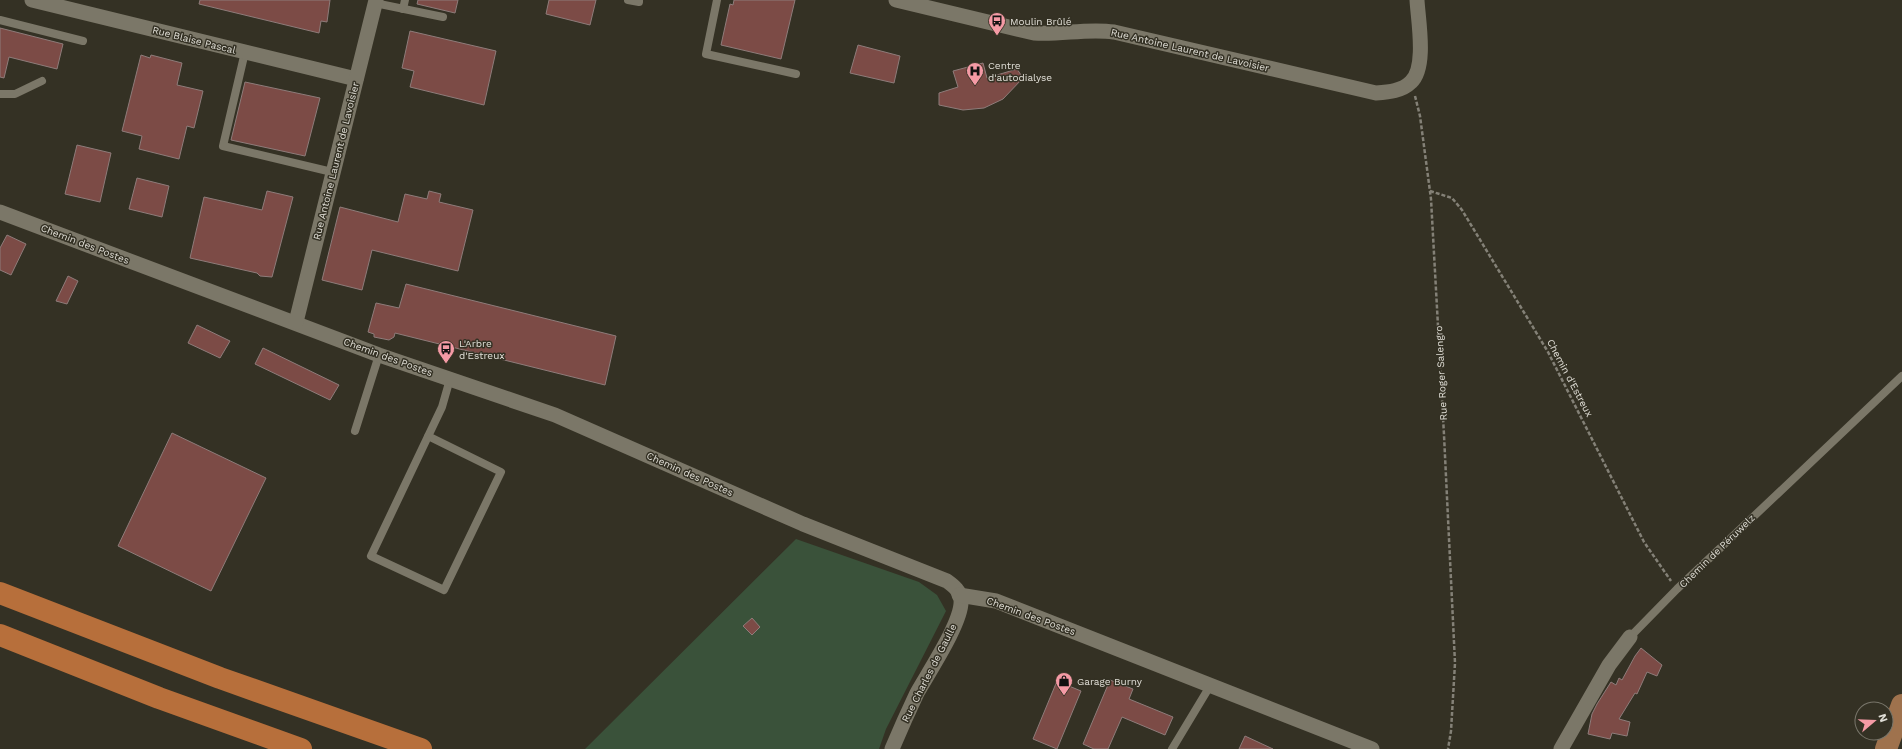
<svg xmlns="http://www.w3.org/2000/svg" width="1902" height="749" viewBox="0 0 1902 749" font-family="'Work Sans',sans-serif">
	<rect width="100%" height="100%" fill="#343124"/>
	<polygon fill="#3a523a" points="796,539 919,582 937,595 946,611 886,729 879,749 585,749"/>
	<g fill="#7c4b46" stroke="#8e7c7a">
		<polygon points="200,0 330,0 327,22 321,21 319,33 199,4"/>
		<polygon points="418,0 458,0 455,13 417,4"/>
		<polygon points="549,0 596,0 590,25 546,14"/>
		<polygon points="734,0 795,0 781,59 721,45 730,4 733,5"/>
		<polygon points="0,28 63,44 57,69 9,57 4,78 0,77"/>
		<polygon points="410,31 496,51 484,105 410,87 414,71 402,68"/>
		<polygon points="858,45 900,56 894,83 850,73"/>
		<polygon points="141,55 150,58 151,55 182,63 177,85 203,91 194,128 187,126 179,159 139,149 142,136 122,131"/>
		<polygon points="983,63 987,78 1017,69 1023,78 1003,99 984,108 963,110 939,105 939,93 958,87 953,71"/>
		<polygon points="245,82 320,98 305,156 231,140"/>
		<polygon points="77,145 111,153 100,202 65,194"/>
		<polygon points="137,178 169,186 162,217 129,209"/>
		<polygon points="267,191 293,197 272,277 260,276 257,273 190,258 204,197 262,210"/>
		<polygon points="429,191 441,194 439,202 473,210 458,271 372,250 362,290 322,280 340,207 398,222 405,194 427,199"/>
		<polygon points="7,235 26,244 11,275 0,270 0,248"/>
		<polygon points="68,276 78,281 67,304 56,301"/>
		<polygon points="406,284 616,336 605,385 395,333 394,337 389,340 374,337 374,334 368,332 376,303 399,308"/>
		<polygon points="197,325 230,341 220,358 188,343"/>
		<polygon points="263,348 339,385 330,400 255,364"/>
		<polygon points="172,433 266,478 211,591 118,546"/>
		<polygon points="752,618 760,627 752,635 743,626"/>
		<polygon points="1641,648 1662,665 1657,676 1647,672 1637,694 1635,693 1619,719 1630,722 1627,736 1612,733 1610,739 1588,734 1592,714 1597,704 1611,682 1616,685 1619,678 1622,680 1635,656"/>
		<polygon points="1110,680 1133,689 1129,699 1173,717 1165,735 1122,717 1108,749 1094,749 1083,744"/>
		<polygon points="1057,681 1081,691 1057,749 1033,739"/>
		<polygon points="1245,736 1273,749 1239,749"/>
	</g>
	<g fill="none" stroke-linecap="round" stroke-linejoin="round">
		<g stroke="#848177" stroke-width="2.5" stroke-dasharray="4 2" stroke-linecap="butt">
			<polyline points="1415,96 1420,116 1431,199 1444,435 1455,663 1451,731 1448,749"/>
			<polyline points="1430,191 1452,198 1462,210 1548,352 1644,542 1671,581"/>
		</g>
		<g stroke="#7b7768" stroke-width="8">
			<polyline points="628,0 639,2 639,0"/>
			<polyline points="717,0 706,54 796,74"/>
			<polyline points="375,3 443,17"/>
			<polyline points="403,9 405,0"/>
			<polyline points="0,20 83,41"/>
			<polyline points="245,52 223,146 332,172"/>
			<polyline points="0,94 15,94 42,81"/>
			<polyline points="355,431 379,355"/>
			<polyline points="428,436 501,472 444,590 371,556 442,407 450,379"/>
			<polyline points="1630,637 1677,589 1902,376"/>
			<polyline points="1172,749 1210,686"/>
		</g>
		<g stroke="#7b7768" stroke-width="15">
			<polyline points="32,0 356,79"/>
			<path d="M896,0L1034,33C1061,35 1087,28 1114,32L1376,93C1389,92 1402,91 1411,82C1427,67 1418,20 1417,0"/>
			<path d="M0,212L379,355L555,415L803,524L947,581C954,586 960,591 961,600C963,621 928,673 917,693C908,712 900,730 892,749"/>
			<polyline points="296,322 376,0"/>
			<polyline points="959,595 996,601 1372,749"/>
			<polyline points="1561,749 1609,665 1630,637"/>
		</g>
		<polyline stroke="#9f724d" stroke-width="22" points="1886,749 1902,705"/>
		<g stroke="#b76f3b" stroke-width="22">
			<polyline points="0,593 220,678 421,749"/>
			<polyline points="0,635 159,698 301,749"/>
		</g>
	</g>
	<defs>
		<symbol id="bus-pin" viewBox="-11 -11 22 30"><path d="M0 17L-7.5 6A9.5 9.5 0 1 1 7.5 6Z" fill="#f49aa5" stroke="#343124"/><path d="M-5-6H5V4H4V6H2V4H-2V6H-4V4H-5ZM-3.5-4V0h7V-4ZM-3.5 1.2v1.5H-2V1.2ZM2 1.2v1.5H3.5V1.2Z" fill="#111"/></symbol>
		<symbol id="hospital-pin" viewBox="-11 -11 22 30"><path d="M0 17L-7.5 6A9.5 9.5 0 1 1 7.5 6Z" fill="#f49aa5" stroke="#343124"/><path d="M-5-5h3v3.5h4V-5h3V5h-3V1.5h-4V5h-3Z" fill="#111"/></symbol>
		<symbol id="shop-pin" viewBox="-11 -11 22 30"><path d="M0 17L-7.5 6A9.5 9.5 0 1 1 7.5 6Z" fill="#f49aa5" stroke="#343124"/><path d="M-5-2.5h2.3a2.7 3.5 0 0 1 5.4 0H5L5.5 6h-11ZM-1.5-2.5h3a1.5 2.3 0 0 0-3 0Z" fill="#111"/></symbol>
	</defs>
	<g fill-rule="evenodd">
		<use href="#bus-pin" x="987" y="11" width="20" height="27"/>
		<use href="#hospital-pin" x="965" y="61" width="20" height="27"/>
		<use href="#bus-pin" x="436" y="339" width="20" height="27"/>
		<use href="#shop-pin" x="1054" y="671" width="20" height="27"/>
	</g>
	<g text-anchor="middle" dominant-baseline="central" stroke-width="3" stroke-linejoin="round" paint-order="stroke">
		<g font-size="10" fill="#e0ded6" stroke="#343124" text-anchor="start">
			<text x="1010" y="21">Moulin Brûlé</text>
			<text x="988" y="65">Centre<tspan x="988" dy="12">d'autodialyse</tspan></text>
			<text x="459" y="343">L'Arbre<tspan x="459" dy="12">d'Estreux</tspan></text>
			<text x="1077" y="681">Garage Burny</text>
		</g>
		<g font-size="10" fill="#e0ded6" stroke="#343124">
			<text transform="translate(194 40) rotate(14)">Rue Blaise Pascal</text>
			<text transform="translate(1190 50) rotate(13)">Rue Antoine Laurent de Lavoisier</text>
			<text transform="translate(336 161) rotate(-76)">Rue Antoine Laurent de Lavoisier</text>
			<text transform="translate(85 244) rotate(21)">Chemin des Postes</text>
			<text transform="translate(388 357) rotate(20)">Chemin des Postes</text>
			<text transform="translate(1441 373) rotate(-93)">Rue Roger Salengro</text>
			<text transform="translate(1570 378) rotate(62)">Chemin d'Estreux</text>
			<text transform="translate(690 474) rotate(24)">Chemin des Postes</text>
			<text transform="translate(1717 551) rotate(-44)">Chemin de Péruwelz</text>
			<text transform="translate(1031 616) rotate(20)">Chemin des Postes</text>
			<text transform="translate(929 673) rotate(-63)">Rue Charles de Gaulle</text>
		</g>
	</g>
	<g transform="translate(1874 721) rotate(71)"><circle r="19" fill="#343124" stroke="#79766b"/>
	<path d="M0-3L7 15L0 10L-7 15Z" fill="#f49aa5"/>
	<text y="-6" font-size="11" font-weight="bold" text-anchor="middle" fill="#e0ded6">N</text>
	</g>
</svg>
